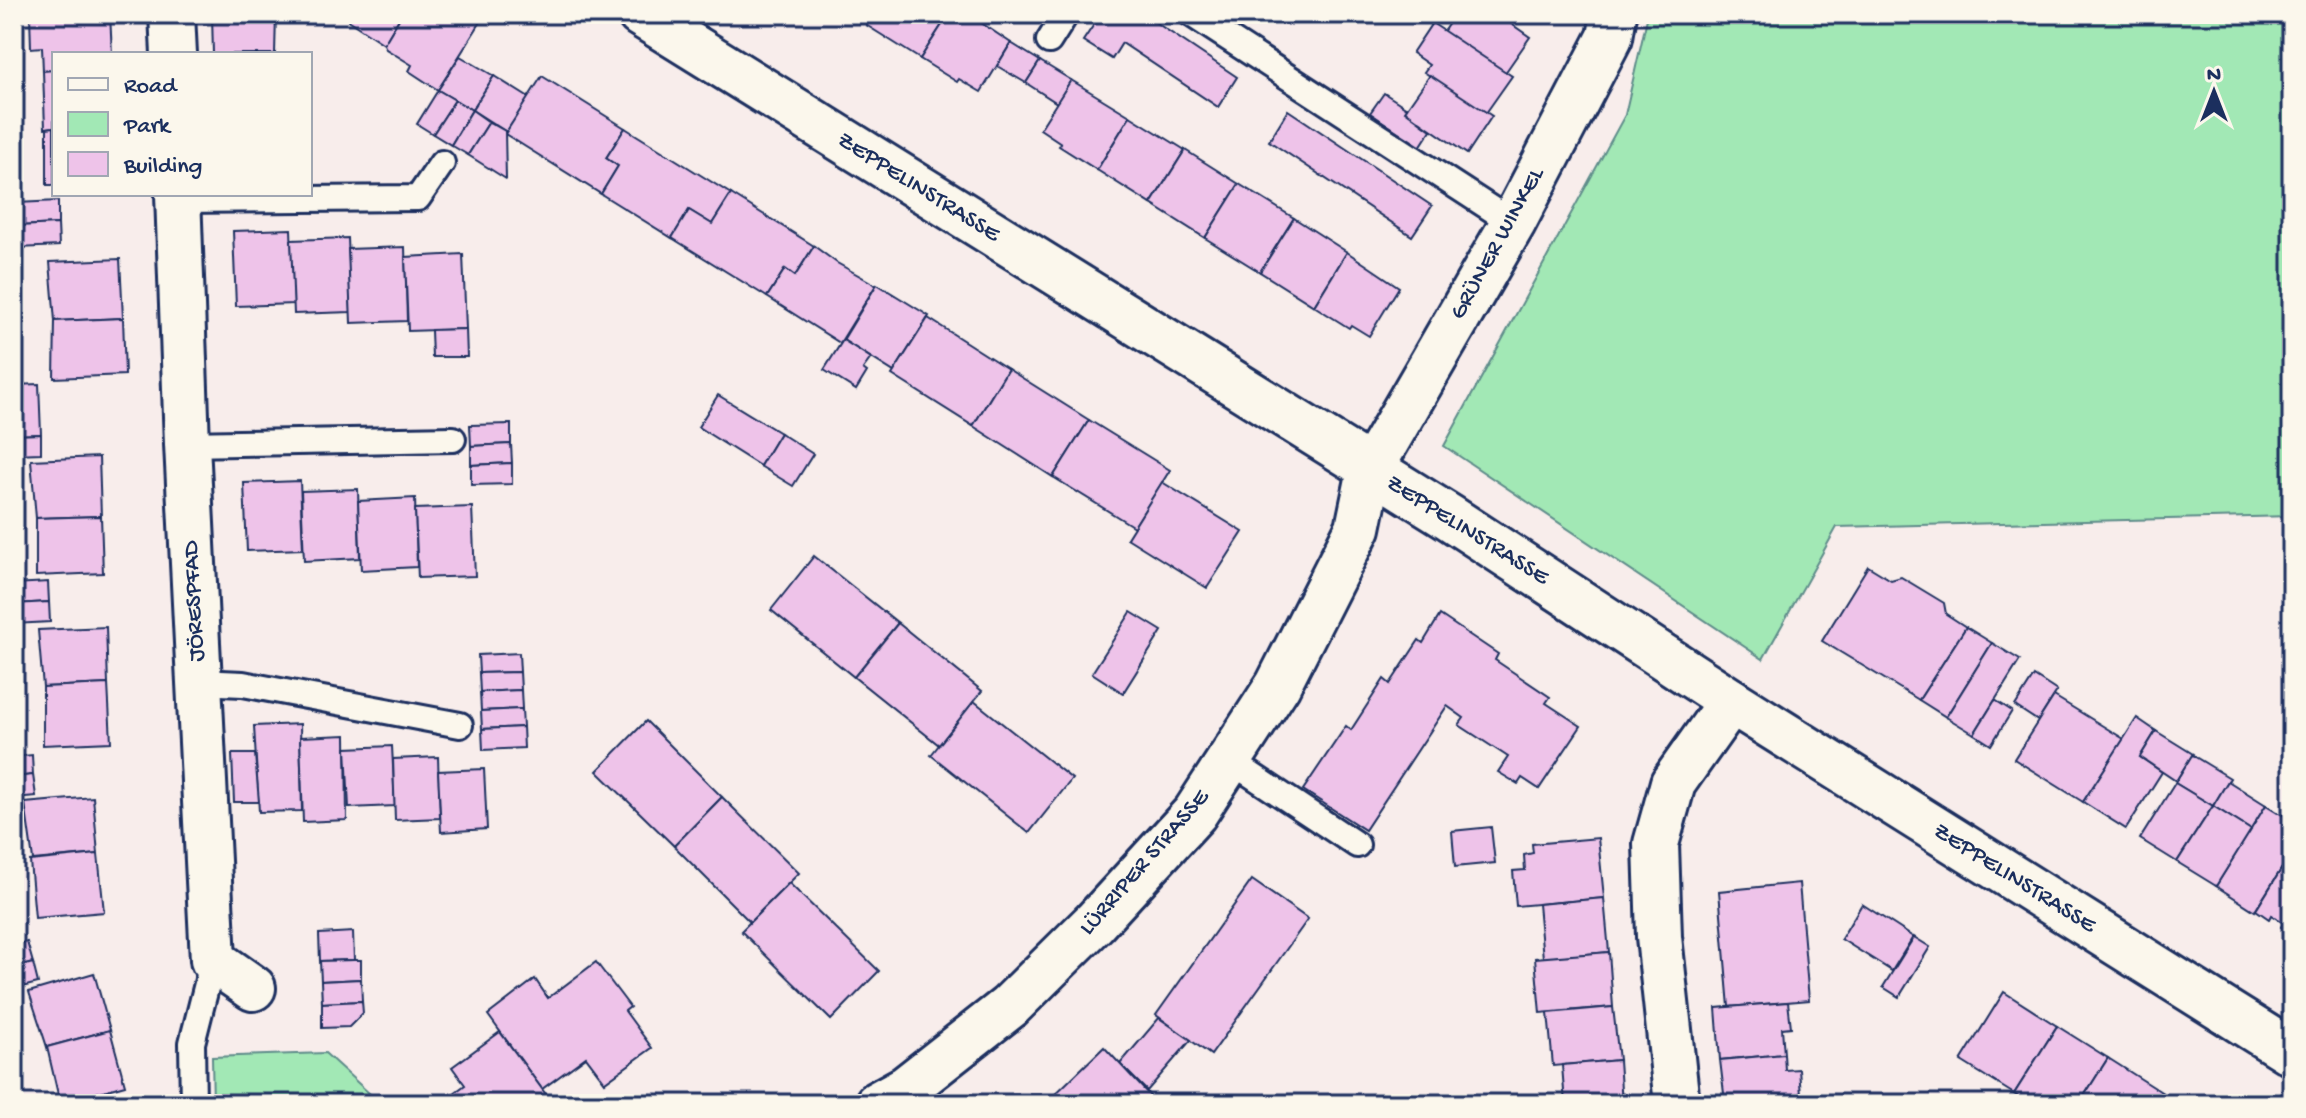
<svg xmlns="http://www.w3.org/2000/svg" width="2306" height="1118" viewBox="0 0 2306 1118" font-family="'Gochi Hand',sans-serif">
	<rect width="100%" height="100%" fill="#f8edeb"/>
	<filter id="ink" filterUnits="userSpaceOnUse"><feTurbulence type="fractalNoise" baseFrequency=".0125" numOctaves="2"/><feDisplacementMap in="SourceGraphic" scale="16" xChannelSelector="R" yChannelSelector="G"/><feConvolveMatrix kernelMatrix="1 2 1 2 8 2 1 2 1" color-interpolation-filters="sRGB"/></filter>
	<g filter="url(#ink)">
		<g fill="#a2e8b5" stroke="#5e8c8a" stroke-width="2">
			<polygon points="1648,14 2292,14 2292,516 1837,527 1763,659 1444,446 1625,115"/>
			<polygon points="325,1053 381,1104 213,1104 212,1057"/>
		</g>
		<g fill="#eec3e9" stroke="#1b2f5e" stroke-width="2">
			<polygon points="30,14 110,14 112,54 54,54 54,70 43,71 42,47 31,48"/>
			<polygon points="212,14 276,14 275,54 213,54"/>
			<polygon points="353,14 402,14 384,44 349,21"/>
			<polygon points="402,14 444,14 448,17 450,14 466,14 480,23 438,90 409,71 412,65 386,49 384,44"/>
			<polygon points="872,14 949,14 920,59 866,25"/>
			<polygon points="949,14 968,14 1011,43 981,92 959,79 957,82 920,59"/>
			<polygon points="1101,14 1143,14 1237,77 1218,107 1122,43 1112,59 1083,41"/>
			<polygon points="1455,14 1497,14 1530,37 1505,73 1443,32"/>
			<polygon points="1432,23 1512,76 1486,113 1424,72 1429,65 1412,53"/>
			<polygon points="1011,43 1040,61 1026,83 997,66"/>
			<polygon points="460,56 494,76 472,110 438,90"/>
			<polygon points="1040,61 1071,80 1057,103 1026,83"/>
			<polygon points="54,70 54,127 45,128 43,71"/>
			<polygon points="1430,75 1492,116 1467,154 1405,111"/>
			<polygon points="494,76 529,98 505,134 505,131 472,110"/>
			<polygon points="542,76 625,128 606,158 618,166 601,194 505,134"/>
			<polygon points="1071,80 1130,116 1097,170 1059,146 1061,143 1040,129"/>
			<polygon points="438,90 455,100 433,134 417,124"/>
			<polygon points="1384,93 1407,108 1405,111 1431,130 1420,147 1370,113"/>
			<polygon points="455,100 472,110 451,145 433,134"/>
			<polygon points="472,110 489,122 468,155 451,145"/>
			<polygon points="1288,110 1432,206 1412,236 1269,141"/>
			<polygon points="1130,116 1185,150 1151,204 1097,170"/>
			<polygon points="489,122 505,131 506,179 468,155"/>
			<polygon points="54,127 54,185 47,185 47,128"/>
			<polygon points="625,128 731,194 712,224 689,210 672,238 601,194 618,166 606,158"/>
			<polygon points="1185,150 1239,184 1205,238 1151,204"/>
			<polygon points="1239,184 1294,218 1260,272 1205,238"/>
			<polygon points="731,194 814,246 795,276 785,269 767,297 672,238 689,210 712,224"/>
			<polygon points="58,201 58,224 18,226 17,203"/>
			<polygon points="1294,218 1347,252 1314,306 1260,272"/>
			<polygon points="58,224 59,246 19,248 18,226"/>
			<polygon points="291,229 294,304 236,306 233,231"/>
			<polygon points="348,238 351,312 294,314 291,240"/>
			<polygon points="814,246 837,263 876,285 840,343 767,297 785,269 795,276"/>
			<polygon points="405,247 407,321 351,323 348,249"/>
			<polygon points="1347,252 1399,287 1369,336 1351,325 1349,328 1314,306"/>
			<polygon points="463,254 466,329 408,331 405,257"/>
			<polygon points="120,259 123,318 55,321 50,262"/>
			<polygon points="877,284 929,316 894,372 843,340"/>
			<polygon points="123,318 125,375 54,378 55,321"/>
			<polygon points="928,318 1008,369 973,426 892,375"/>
			<polygon points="466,329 467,357 432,357 431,330"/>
			<polygon points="843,340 871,358 863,369 867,372 856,390 824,370"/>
			<polygon points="1008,369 1089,420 1053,477 973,426"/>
			<polygon points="39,384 41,434 14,435 14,385"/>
			<polygon points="718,395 780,433 760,466 698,427"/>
			<polygon points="1089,420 1170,470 1134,527 1053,477"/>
			<polygon points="511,424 511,444 471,446 470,425"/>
			<polygon points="780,433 813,454 793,486 760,466"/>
			<polygon points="41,434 41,453 14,454 14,435"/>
			<polygon points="511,444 512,463 471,465 471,446"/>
			<polygon points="99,457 101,516 36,518 31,460"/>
			<polygon points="512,463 512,484 471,485 471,465"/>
			<polygon points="300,481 303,549 247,551 244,483"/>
			<polygon points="1162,482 1243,532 1207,588 1127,538"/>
			<polygon points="358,489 360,558 304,561 301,491"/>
			<polygon points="415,498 417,567 361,570 358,501"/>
			<polygon points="472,507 475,576 418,578 415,509"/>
			<polygon points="101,516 103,573 36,576 36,518"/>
			<polygon points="814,556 898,623 854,677 771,610"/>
			<polygon points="1868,566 1891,580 1901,577 1944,603 1946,614 1966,627 1919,700 1822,641"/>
			<polygon points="48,582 49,602 14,604 14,584"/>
			<polygon points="49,602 50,622 14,624 14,604"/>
			<polygon points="1131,612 1162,631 1123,693 1092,673"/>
			<polygon points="1440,615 1498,654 1495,660 1550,697 1546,703 1581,726 1539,789 1522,778 1518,784 1498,772 1508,757 1459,725 1464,718 1447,706 1365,830 1303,790 1346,726 1351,730 1384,679 1390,684 1419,640 1423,643"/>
			<polygon points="898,623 982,691 939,745 854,677"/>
			<polygon points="106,627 108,684 43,687 38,630"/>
			<polygon points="1966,627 1992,643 1946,717 1919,700"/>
			<polygon points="1992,643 2020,660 1974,734 1946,717"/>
			<polygon points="519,653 520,672 479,673 478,655"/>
			<polygon points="520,672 521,690 480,692 479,673"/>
			<polygon points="2034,676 2057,691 2038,721 2015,706"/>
			<polygon points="108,684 111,742 43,745 43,687"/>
			<polygon points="521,690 522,709 481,711 480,692"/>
			<polygon points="2054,696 2124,739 2083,802 2014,759"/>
			<polygon points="1995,700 2012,711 1991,745 1974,734"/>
			<polygon points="974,701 1072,779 1029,833 931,755"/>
			<polygon points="522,709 523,727 482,729 481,711"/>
			<polygon points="2137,718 2156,731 2140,757 2162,772 2126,829 2083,802"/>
			<polygon points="646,721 722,797 674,846 597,771"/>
			<polygon points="300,724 302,811 259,812 254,726"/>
			<polygon points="523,727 524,748 483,750 482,729"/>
			<polygon points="2156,731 2193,754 2176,781 2140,757"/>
			<polygon points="346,735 347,820 303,822 300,737"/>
			<polygon points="392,746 395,806 349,808 346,748"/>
			<polygon points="232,754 255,754 259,802 234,802"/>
			<polygon points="32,755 33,775 14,777 14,757"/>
			<polygon points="2192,755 2230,778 2213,806 2175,783"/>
			<polygon points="438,757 440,818 395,820 393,759"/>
			<polygon points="484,769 487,829 441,832 438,771"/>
			<polygon points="33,775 36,796 14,798 14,777"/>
			<polygon points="2228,781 2266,805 2251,830 2213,806"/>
			<polygon points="2175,783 2213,806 2177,862 2140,839"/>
			<polygon points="93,797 98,854 33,860 25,803"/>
			<polygon points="722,797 799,873 750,922 674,846"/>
			<polygon points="2266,805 2292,821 2292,852 2255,911 2216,886"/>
			<polygon points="2213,806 2251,830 2216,886 2177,862"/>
			<polygon points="1491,827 1495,863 1455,867 1452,831"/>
			<polygon points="1598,838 1604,898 1516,906 1513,871 1525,870 1524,855 1533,853 1532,844"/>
			<polygon points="2292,852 2292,934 2281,927 2283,923 2271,915 2269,919 2256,910"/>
			<polygon points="98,854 104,912 35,918 30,861"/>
			<polygon points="1252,880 1308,919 1211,1055 1156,1015"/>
			<polygon points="789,883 879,971 831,1020 741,931"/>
			<polygon points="1799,883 1809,1000 1729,1007 1719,891"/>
			<polygon points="1604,898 1609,952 1543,958 1538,904"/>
			<polygon points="1862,904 1913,937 1892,971 1841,939"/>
			<polygon points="353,932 354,960 320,961 319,934"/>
			<polygon points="1914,937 1930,947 1899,997 1883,987"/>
			<polygon points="27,942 33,963 14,968 14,945"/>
			<polygon points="1609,952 1613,1007 1540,1013 1535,958"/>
			<polygon points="354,960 361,960 361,979 321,981 320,961"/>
			<polygon points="596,962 630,1007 625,1011 652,1048 605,1082 586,1057 542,1089 488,1015 535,979 548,998"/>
			<polygon points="33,963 38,983 14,989 14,968"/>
			<polygon points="94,973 110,1030 47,1047 29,992"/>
			<polygon points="361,979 362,1001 322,1003 321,981"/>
			<polygon points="2004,992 2057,1026 2014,1094 1961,1061"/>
			<polygon points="362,1001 363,1013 349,1027 322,1028 322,1003"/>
			<polygon points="1788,1002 1791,1027 1782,1028 1784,1054 1720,1060 1716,1008"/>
			<polygon points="1613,1007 1619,1060 1553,1066 1548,1013"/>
			<polygon points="1159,1018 1191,1040 1147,1091 1120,1064"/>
			<polygon points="2057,1026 2108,1058 2079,1104 2030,1104 2014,1094"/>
			<polygon points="110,1030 125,1085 60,1103 47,1047"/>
			<polygon points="500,1032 553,1104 439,1104 465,1085 452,1067"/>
			<polygon points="1104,1047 1151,1097 1144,1104 1045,1104"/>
			<polygon points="1784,1054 1785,1070 1799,1069 1801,1095 1725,1102 1720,1060"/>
			<polygon points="2108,1058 2174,1100 2172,1104 2079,1104"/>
			<polygon points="1619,1060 1622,1104 1565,1104 1562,1065"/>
			<polygon points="1784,1097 1785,1104 1725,1104 1725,1102"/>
		</g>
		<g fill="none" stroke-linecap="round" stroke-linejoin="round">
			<defs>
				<g id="service">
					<polyline points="1191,14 1513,223"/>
					<polyline points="1049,41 1066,14"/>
					<polyline points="178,200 418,198 442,163"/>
					<polyline points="187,444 453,439"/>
					<polyline points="199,682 243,684 460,725"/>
					<polyline points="1229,760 1357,845"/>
					<polyline points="193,1104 192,1043 213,960"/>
				</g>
				<g id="minor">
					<polyline points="172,14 174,54"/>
					<polyline points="178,194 187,444 213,960 253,988"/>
					<polyline points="1370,470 1513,223 1610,37 1614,14"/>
					<polyline points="1677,1104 1659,937 1656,844 1673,783 1731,701"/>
				</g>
				<g id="tertiary">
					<polyline points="640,14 1449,517 1731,701 2292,1053"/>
					<polyline points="877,1104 906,1088 1009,1007 1095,922 1195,813 1278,685 1338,567 1358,528 1370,470"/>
				</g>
			</defs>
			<use href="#service" stroke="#1b2f5e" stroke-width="30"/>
			<use href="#minor" stroke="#1b2f5e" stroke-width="50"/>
			<use href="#tertiary" stroke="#1b2f5e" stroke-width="50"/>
			<use href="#service" stroke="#fbf7ec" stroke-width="24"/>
			<use href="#minor" stroke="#fbf7ec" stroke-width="44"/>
			<use href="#tertiary" stroke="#fbf7ec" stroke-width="44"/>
		</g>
	</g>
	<g text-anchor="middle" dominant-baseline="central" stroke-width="6" stroke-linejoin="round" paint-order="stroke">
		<g font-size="24" fill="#1b2f5e" stroke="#fbf7ec">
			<text transform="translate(918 188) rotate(32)">ZEPPELINSTRASSE</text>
			<text transform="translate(1498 244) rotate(-61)">GRÜNER WINKEL</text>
			<text transform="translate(1467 531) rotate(32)">ZEPPELINSTRASSE</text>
			<text transform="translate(195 601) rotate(-93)">JÖRESPFAD</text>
			<text transform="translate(1145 863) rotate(-49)">LÜRRIPER STRASSE</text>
			<text transform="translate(2014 879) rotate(32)">ZEPPELINSTRASSE</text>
		</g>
	</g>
	<rect width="2306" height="1118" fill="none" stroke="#fbf7ec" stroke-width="48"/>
	<rect x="24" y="24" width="2258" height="1070" fill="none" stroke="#1b2f5e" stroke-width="3" filter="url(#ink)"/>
	<rect x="52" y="52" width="260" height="144" fill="#fbf7ec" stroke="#a1a7b3" stroke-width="2"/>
	<rect x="68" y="78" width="40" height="12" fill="#fbf7ec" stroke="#a1a7b3" stroke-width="2"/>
	<text x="124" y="92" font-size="24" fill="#1b2f5e">Road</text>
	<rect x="68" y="112" width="40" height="24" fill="#a2e8b5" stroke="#a1a7b3" stroke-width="2"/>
	<text x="124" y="132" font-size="24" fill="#1b2f5e">Park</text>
	<rect x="68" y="152" width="40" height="24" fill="#eec3e9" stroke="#a1a7b3" stroke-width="2"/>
	<text x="124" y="172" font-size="24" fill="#1b2f5e">Building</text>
	<g transform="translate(2214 92)" stroke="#fbf7ec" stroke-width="6" paint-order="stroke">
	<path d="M0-6L14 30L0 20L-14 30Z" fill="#1b2f5e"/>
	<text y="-12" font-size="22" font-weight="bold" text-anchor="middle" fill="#1b2f5e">N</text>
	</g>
</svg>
